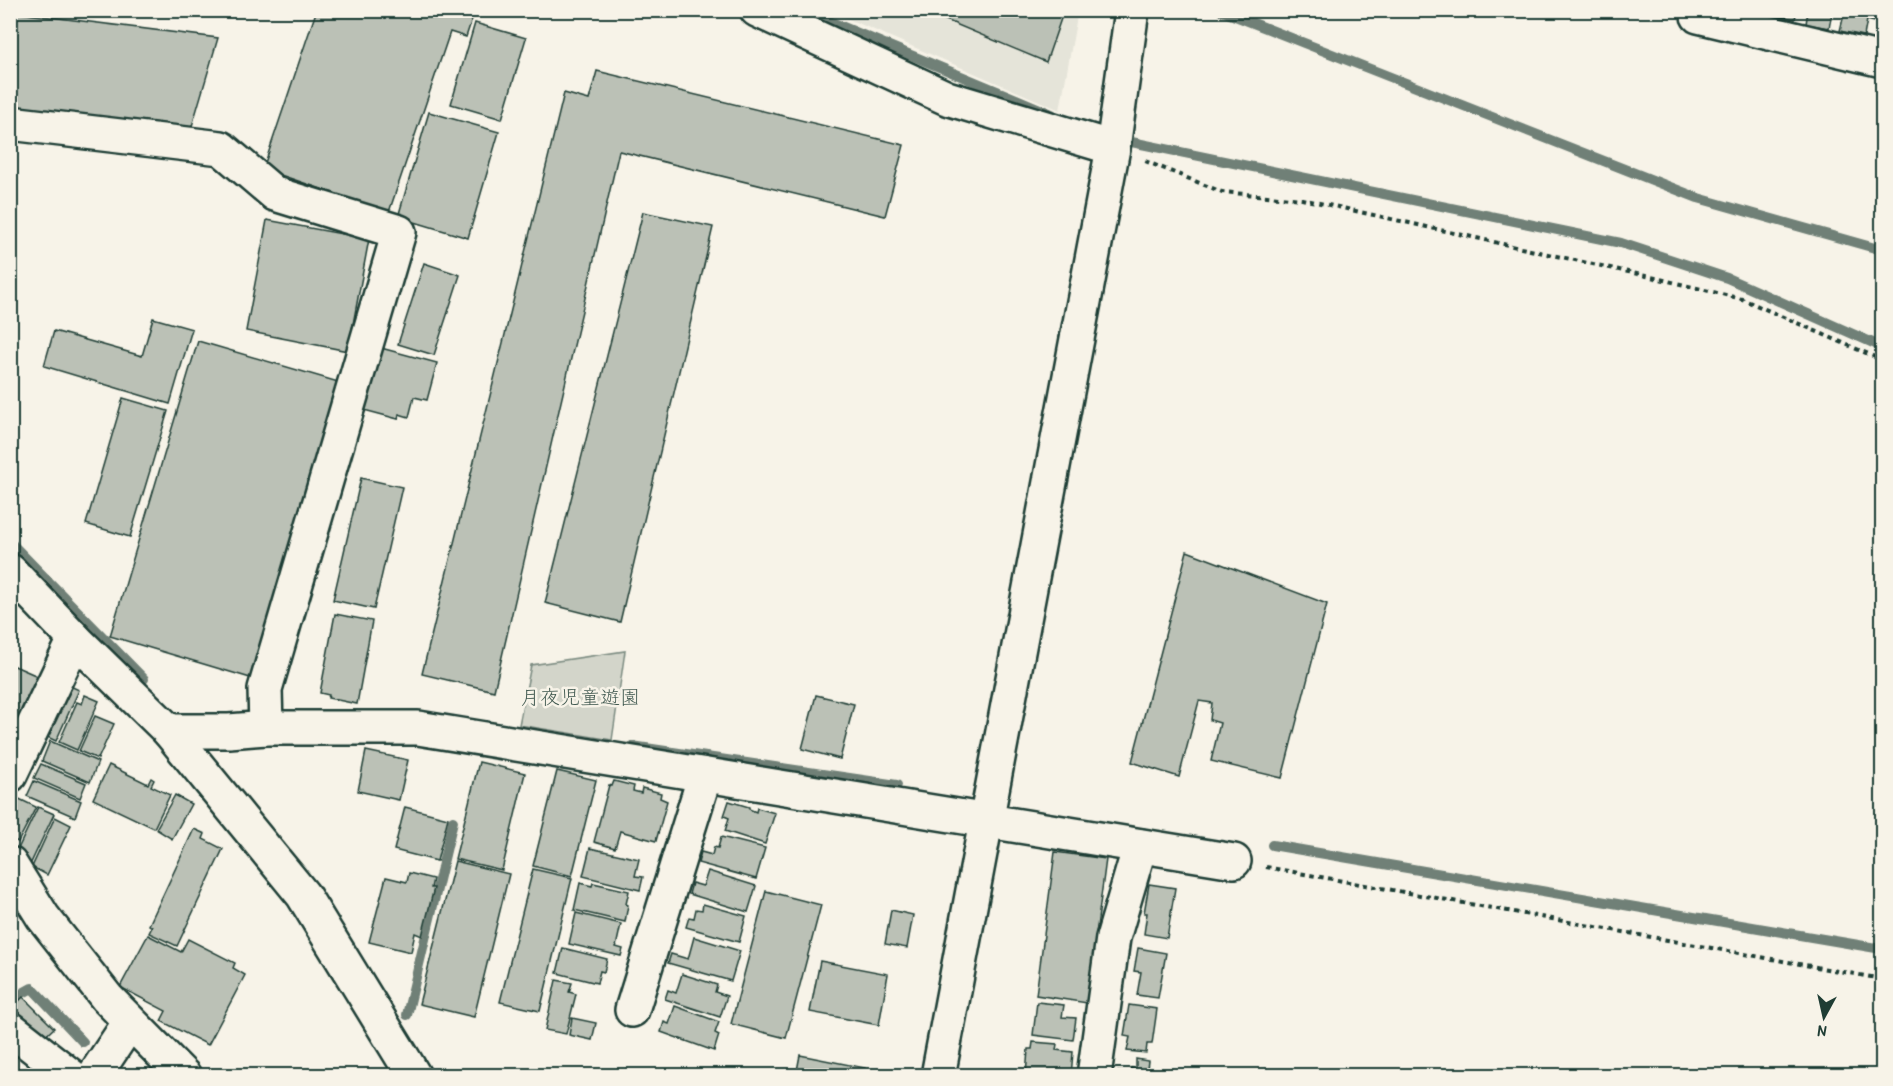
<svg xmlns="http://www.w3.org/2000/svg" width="1893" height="1086" viewBox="0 0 1893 1086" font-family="'Patrick Hand','Klee One',sans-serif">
	<rect width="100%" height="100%" fill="#f7f3e8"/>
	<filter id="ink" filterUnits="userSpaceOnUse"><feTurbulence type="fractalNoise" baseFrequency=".0167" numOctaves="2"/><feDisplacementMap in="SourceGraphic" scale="12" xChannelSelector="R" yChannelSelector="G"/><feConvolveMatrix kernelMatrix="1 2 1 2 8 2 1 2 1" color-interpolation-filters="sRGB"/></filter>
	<g filter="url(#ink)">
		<polygon fill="#e5e4d9" points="830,11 1078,11 1060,110"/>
		<polygon fill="#d3d5ca" stroke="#79897f" stroke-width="1.5" points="625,651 612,740 519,725 531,665"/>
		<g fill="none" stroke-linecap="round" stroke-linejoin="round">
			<g stroke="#6f8077" stroke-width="10">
				<polyline points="803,10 1052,114"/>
				<polyline points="1220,10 1698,198 1882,250"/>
				<polyline points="1117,139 1621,243 1727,278 1882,347"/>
				<polyline points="10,542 144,679"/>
				<polyline points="632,746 897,785"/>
				<polyline points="1272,845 1882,949"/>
				<polyline points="10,1000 32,988 83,1042"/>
				<polyline points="407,1015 453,821"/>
			</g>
		</g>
		<g fill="#bbc1b6" stroke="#1f3d34" stroke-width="1.5">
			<polygon points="310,10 475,10 466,37 450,32 389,212 263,169 316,12"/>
			<polygon points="922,10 1064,10 1046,62"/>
			<polygon points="1776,10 1797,10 1795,19 1775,15"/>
			<polygon points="1808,10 1843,10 1843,15 1832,13 1829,28 1806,24"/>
			<polygon points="1845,10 1881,10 1878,23 1867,20 1864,36 1840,31"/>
			<polygon points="10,12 218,38 190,133 10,110"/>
			<polygon points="1882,15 1882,47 1875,45"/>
			<polygon points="475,23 526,38 502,119 451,104"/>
			<polygon points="597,71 904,145 885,216 619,151 494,691 422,674 564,93 589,100"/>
			<polygon points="429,112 499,132 468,238 398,217"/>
			<polygon points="643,212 713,227 620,622 545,603"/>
			<polygon points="267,220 369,239 348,351 246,331"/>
			<polygon points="424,263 460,275 434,355 398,344"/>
			<polygon points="153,318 192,329 170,404 44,366 54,331 142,356"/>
			<polygon points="198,341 345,384 257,680 110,636"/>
			<polygon points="381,348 437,363 427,400 414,397 409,417 399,414 398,419 364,410"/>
			<polygon points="123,398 168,411 130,537 86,524"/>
			<polygon points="361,478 402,487 374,609 333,600"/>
			<polygon points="1187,551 1327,604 1282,778 1211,761 1220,723 1210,720 1212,703 1199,701 1179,777 1132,762"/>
			<polygon points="335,614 372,621 357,704 328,698 329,695 320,693"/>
			<polygon points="10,664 42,678 10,746"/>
			<polygon points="64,683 79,690 56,741 41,734"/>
			<polygon points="85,695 99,701 77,750 59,742 77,702 82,704"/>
			<polygon points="816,695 854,704 840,759 802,749"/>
			<polygon points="95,716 114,724 98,759 79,751"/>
			<polygon points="50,741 98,762 90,782 42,761"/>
			<polygon points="366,751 408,760 399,800 358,791"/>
			<polygon points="479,762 525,773 502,870 455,859"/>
			<polygon points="41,764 86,783 80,798 34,778"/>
			<polygon points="109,765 148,784 151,778 154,780 151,786 170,795 154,828 93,799"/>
			<polygon points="557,771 596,780 572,876 533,866"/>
			<polygon points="34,781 81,801 75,817 27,796"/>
			<polygon points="614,781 634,786 633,791 641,793 642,788 661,793 660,798 667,801 656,841 620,831 615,848 594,842 609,785 612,786"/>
			<polygon points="175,795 191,804 172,839 156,829"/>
			<polygon points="13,796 36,807 18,842 10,838 10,801"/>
			<polygon points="729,801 749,807 749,809 756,812 757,808 775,813 765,844 725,831 729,818 724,816"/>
			<polygon points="38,807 54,814 29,867 22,864 26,855 17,851"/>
			<polygon points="405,807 448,818 437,861 394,850"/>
			<polygon points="55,817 71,825 47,875 32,867"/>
			<polygon points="194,829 205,834 203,839 223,849 177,946 149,933 152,927 149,925"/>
			<polygon points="721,837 765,848 756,879 698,863 701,852 712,855 714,847 718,848"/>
			<polygon points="590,848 639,859 635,876 643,877 640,890 583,876"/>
			<polygon points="1055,852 1106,859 1087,1003 1036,995"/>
			<polygon points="455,861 509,874 474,1017 419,1004"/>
			<polygon points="533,869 572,878 540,1011 500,1002"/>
			<polygon points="708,871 756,886 748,912 689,894 692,883 703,886"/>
			<polygon points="409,873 433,879 431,888 434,888 422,936 415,933 411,952 369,942 386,877 407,882"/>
			<polygon points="580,883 592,886 593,883 629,891 626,904 628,905 625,922 574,910"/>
			<polygon points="1149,884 1175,888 1167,938 1144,934 1147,913 1144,913"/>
			<polygon points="766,891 821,905 786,1038 731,1024"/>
			<polygon points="703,904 746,916 739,942 686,927 689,917 694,918 696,909 702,910"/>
			<polygon points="891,910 913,915 907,948 885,944"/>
			<polygon points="576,913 621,924 616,947 623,949 621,956 569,944"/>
			<polygon points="148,935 181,952 188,939 235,963 233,968 245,975 208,1045 161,1021 166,1011 120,987"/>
			<polygon points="694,937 740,951 731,981 668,963 671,954 688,959"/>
			<polygon points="563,948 607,959 604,972 600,971 597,983 557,973"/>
			<polygon points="1138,948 1166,953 1158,998 1137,995 1141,972 1134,971"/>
			<polygon points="820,961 888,974 879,1025 810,1012"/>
			<polygon points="682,974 717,985 715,992 727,996 720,1017 665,999 668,990 676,993"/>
			<polygon points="556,980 572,983 569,992 576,994 566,1034 545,1030"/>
			<polygon points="23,997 54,1028 37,1044 10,1021 10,1003 14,1006"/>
			<polygon points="1037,1002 1064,1005 1062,1017 1076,1018 1073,1040 1033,1035"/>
			<polygon points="1129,1005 1157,1009 1152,1044 1147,1044 1146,1053 1127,1051 1130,1037 1124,1036"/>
			<polygon points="675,1006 719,1022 715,1033 719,1035 714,1051 661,1032 664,1022 669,1024"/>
			<polygon points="572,1018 596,1023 592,1040 569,1035"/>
			<polygon points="1033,1042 1057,1044 1056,1050 1073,1052 1071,1076 1026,1076 1028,1049 1032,1049"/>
			<polygon points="800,1055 865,1068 864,1076 796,1076"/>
			<polygon points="1136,1059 1148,1061 1146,1076 1118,1076 1118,1072 1130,1073 1131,1068 1136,1069"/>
		</g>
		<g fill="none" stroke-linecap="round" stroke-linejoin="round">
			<defs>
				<g id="minor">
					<polyline points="757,10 947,98 1113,148"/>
					<polyline points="1699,10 1698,16 1882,60"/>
					<polyline points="10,123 221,148 275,194 399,232 265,689 266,728"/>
					<polyline points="10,571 75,639 169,731 303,895 414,1076"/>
					<polyline points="169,731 229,731 266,728 418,728 1234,861"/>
					<polyline points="10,775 75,639"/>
					<polyline points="10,864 43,917 107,998 184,1076"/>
					<polyline points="632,1010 705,775"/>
					<polyline points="11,1029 71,1076"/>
					<polyline points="94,1076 130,1022"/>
					<polyline points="938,1076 1113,148 1132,10"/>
					<polyline points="1094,1076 1113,938 1140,846"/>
				</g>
			</defs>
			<use href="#minor" stroke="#1f3d34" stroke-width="38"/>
			<g stroke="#1f3d34" stroke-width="4" stroke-dasharray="4.5 4.5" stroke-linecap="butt">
				<polyline points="1145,161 1222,192 1302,199 1664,280 1742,299 1882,360"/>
				<polyline points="1266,867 1882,979"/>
			</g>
			<use href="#minor" stroke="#f7f3e8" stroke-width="33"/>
		</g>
	</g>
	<g text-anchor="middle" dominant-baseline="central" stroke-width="5" stroke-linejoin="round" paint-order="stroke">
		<g font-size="20" fill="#435b52" stroke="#f7f3e8">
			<text x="580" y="696">月夜児童遊園</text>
		</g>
	</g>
	<rect width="1893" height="1086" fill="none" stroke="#f7f3e8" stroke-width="36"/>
	<rect x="18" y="18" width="1857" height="1050" fill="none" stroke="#1f3d34" stroke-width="2" filter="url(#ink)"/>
	<g transform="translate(1824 1017) rotate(188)" stroke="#f7f3e8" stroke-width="4.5" paint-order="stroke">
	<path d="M0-4.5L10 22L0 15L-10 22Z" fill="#1f3d34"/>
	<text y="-9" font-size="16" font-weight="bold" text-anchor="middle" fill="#1f3d34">N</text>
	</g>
</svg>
